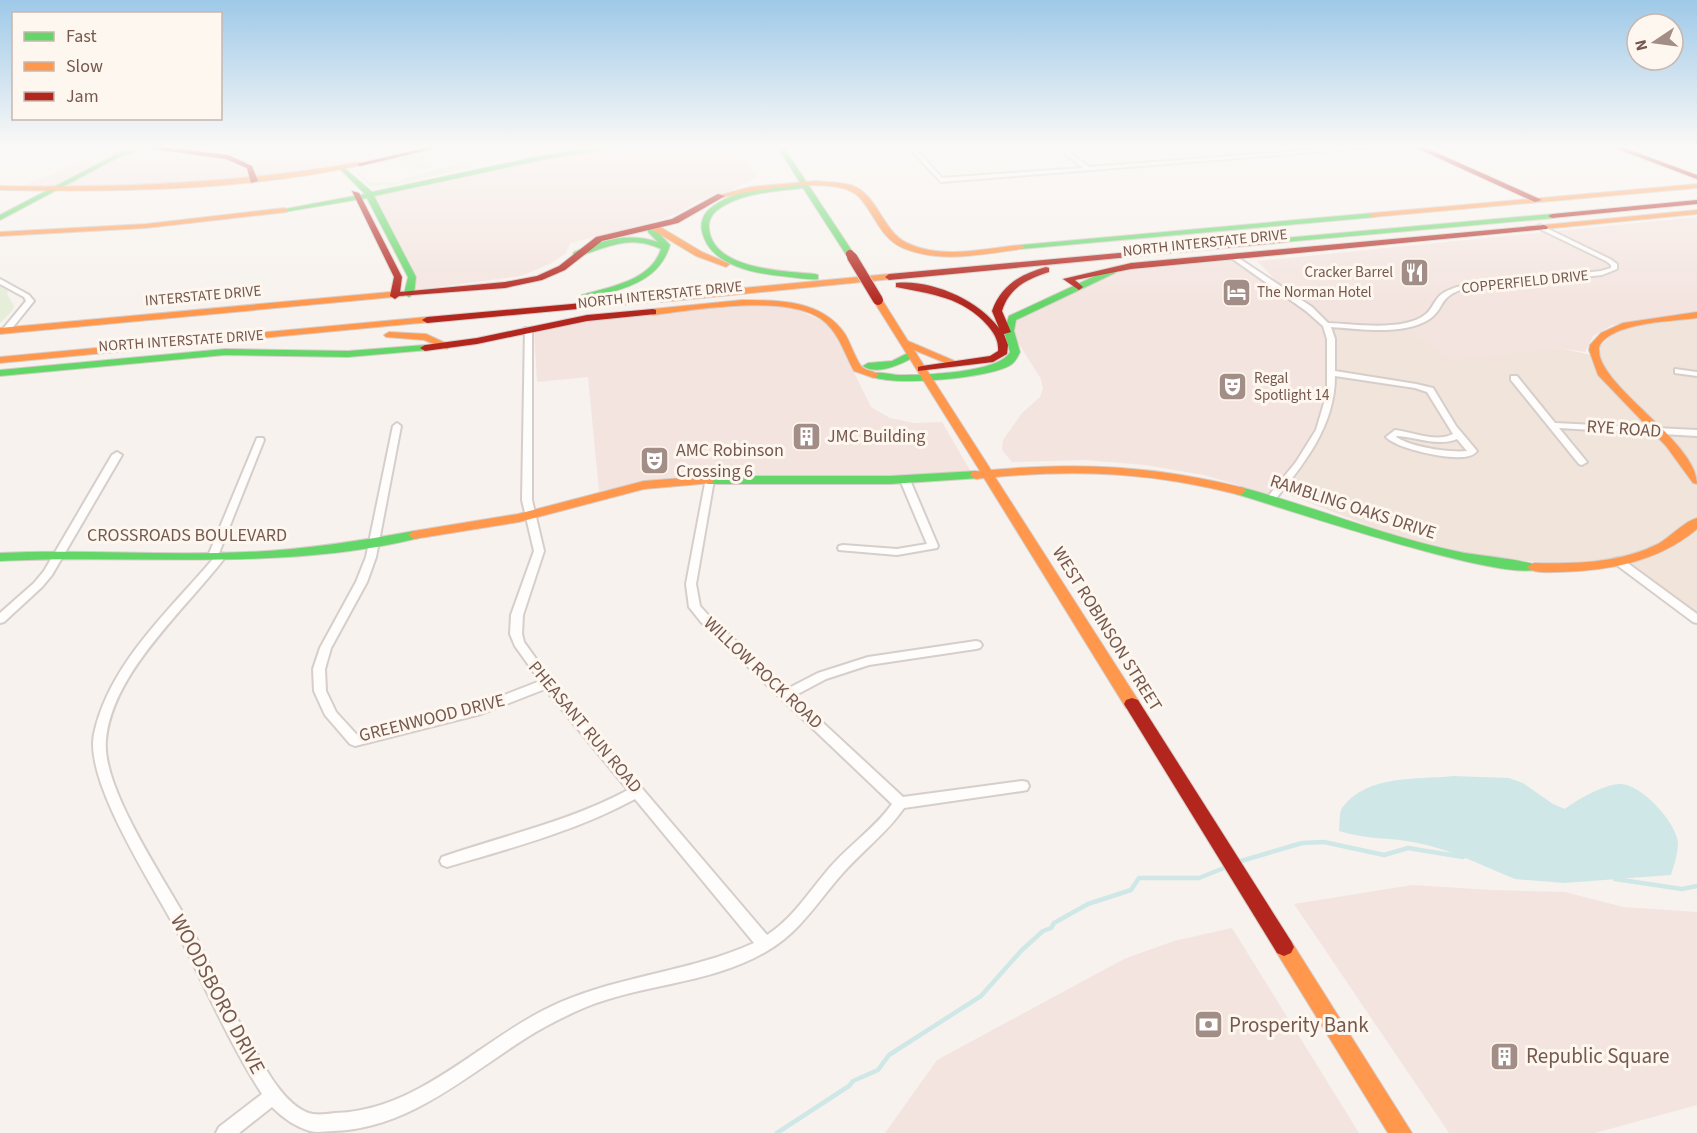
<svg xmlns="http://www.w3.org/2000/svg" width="1697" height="1133" viewBox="0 0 1697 1133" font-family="'Source Sans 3',sans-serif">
	<rect width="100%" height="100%" fill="#f7f2ed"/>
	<polygon fill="#f0e4db" points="1697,317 1697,616 1619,558 1565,563 1498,560 1459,554 1404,542 1385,532 1287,494 1297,471 1320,437 1333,400 1334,339 1331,326 1400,326 1542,349 1560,348 1595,356 1596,350 1618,329"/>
	<g fill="#f4e4df">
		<polygon points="120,145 439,145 357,163 249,181 126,187 23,186"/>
		<polygon points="696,147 728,149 744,157 757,177 730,191 700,200 681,212 657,221 570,243 566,253 552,263 521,276 413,290 413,268 375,196 558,157 629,149"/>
		<polygon points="1697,217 1697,313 1612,325 1593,336 1585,352 1560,348 1453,360 1398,324 1329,323 1283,288 1257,261"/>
		<polygon points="1230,257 1314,316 1324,329 1328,339 1325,397 1319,420 1297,460 1268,494 1204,475 1145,465 1085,460 1012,462 1002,450 1003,440 1022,413 1040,397 1043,388 1041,379 1010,330 1017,317 1123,268"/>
		<polygon points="741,304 790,307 823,321 833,331 840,344 871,407 890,418 914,423 942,422 971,472 935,476 661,480 599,491 588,377 537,382 534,331 575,321"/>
		<polygon points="1412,885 1492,890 1565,892 1623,907 1697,912 1697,1105 1595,1133 1449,1133 1294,904"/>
		<polygon points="1232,928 1359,1133 885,1133 937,1060 1124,959 1174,941"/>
	</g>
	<g fill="#e6edd9">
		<path d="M436,149L450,151L424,158L430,159L421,161L429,168C423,174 407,163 397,159Z"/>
		<polygon points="468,162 475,164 468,166 477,166 381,188 390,184 371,187 356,173 365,172 360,174 369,182 400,182 400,180 443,168 449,171 445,168"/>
		<polygon points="0,286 8,291 7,294 14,306 12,311 0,323"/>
	</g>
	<path fill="#cfe8e7" d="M1453,776L1509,778L1523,783L1553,804L1565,809C1578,799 1603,785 1619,784C1640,782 1677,823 1678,843C1678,854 1674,865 1671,875L1564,883L1515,879C1483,866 1452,850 1418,843C1391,837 1366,840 1339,831C1340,824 1339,812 1342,808C1367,774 1416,780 1453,776Z"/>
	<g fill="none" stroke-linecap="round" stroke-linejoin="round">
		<polyline stroke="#cfe8e7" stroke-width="1.5" points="1124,145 1152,164"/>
		<g stroke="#cfe8e7" stroke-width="4.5">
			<polyline points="1241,861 1302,843 1324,842 1384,855 1408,848 1463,857"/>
			<polyline points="1615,879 1682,889 1697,886"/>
			<polyline points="777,1133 849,1086 853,1081 878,1070 889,1055 981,996 1022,950 1043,931 1051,928 1054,923 1088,904 1131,890 1139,878 1199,878 1224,868"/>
		</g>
		<defs>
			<g id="street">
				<polygon points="906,145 912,145 942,178 1083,168 1054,145 1060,145 1089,167 1378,145 1401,145 941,182"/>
				<path d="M1540,225L1610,259L1617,264V269L1602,275L1460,290C1438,299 1445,307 1431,318C1407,336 1359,329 1331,327L1335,339V371L1416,384L1433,388L1456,426L1477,451C1474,454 1473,455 1469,456C1452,461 1397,449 1386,437L1395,430C1413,432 1436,443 1453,434L1427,392L1415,388L1335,376C1335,426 1304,464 1274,501H1268L1266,499L1296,462L1316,430L1327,393V339L1323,326L1306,311L1230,257V255H1234L1312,307L1328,323C1355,324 1404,332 1426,314C1431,310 1433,304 1437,299C1442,292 1449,290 1457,287L1601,271L1611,268V265L1606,261L1538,228V226ZM1397,436C1417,437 1437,447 1457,439L1467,451C1449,453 1411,447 1396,437Z"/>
				<polygon points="0,279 29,295 34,301 9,332 6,332 2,330 26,301 24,297 0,284"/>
				<path d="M525,328L532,330V500L544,551L523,615L522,634L524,642L559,691L767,935C795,917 811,888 833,864C852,843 876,827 892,804L701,622L689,607L686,584L706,478L709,477L714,480L696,584L700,606L709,616L787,689L818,673L868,657L976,641L980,642L982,645L980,648L976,649L869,665L826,679L794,696L903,797L1022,781L1027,782L1029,786L1027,790L1022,791L904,808C887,833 862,851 842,874C818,901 800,932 767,951C712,984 645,983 586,1007C565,1016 545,1026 526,1038C466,1076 408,1129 333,1131C326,1131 317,1133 310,1131C296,1127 283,1118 272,1107L239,1133H216L219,1127L262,1094C229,1043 205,986 178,933C154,887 84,782 94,734C109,664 169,611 213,559L208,556L257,438H263L264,440L219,553L225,554L226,556C187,608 112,672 106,740C101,788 166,881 190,926C213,970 233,1015 259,1057C265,1067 270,1077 277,1086C285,1097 299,1112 313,1114C320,1115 328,1114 335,1113C418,1111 478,1042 548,1008C613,976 688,973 754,943L635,799C576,831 511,848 447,867L442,865L440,861L442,857C505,835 568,822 628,790L545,689L481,714L355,746L350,744L325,715L314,691L313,669L320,648L356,582L366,557L393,426L397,423L401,426L376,557L367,582L331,648L325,669L326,691L336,712L358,736L474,707L540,681L515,646L510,634L511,615L534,551L522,500Z"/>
				<polygon points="1675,369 1697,372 1697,376 1675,373"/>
				<polygon points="1511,376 1517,376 1555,423 1697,430 1697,436 1559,428 1587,462 1582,465 1579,464 1511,380"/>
				<polygon points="117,452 122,455 52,575 42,587 4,622 0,623 0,613 34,583 44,571 112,455"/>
				<polygon points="905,477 910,480 938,546 937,548 897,555 839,550 838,548 839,546 843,545 897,549 927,544 900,480"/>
				<polygon points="1618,558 1622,559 1697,614 1697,623 1693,622 1614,563 1613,561 1614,559"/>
			</g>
			<g id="fast">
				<polygon points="612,145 630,145 541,160 374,196 416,277 414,294 409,297 404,294 408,277 367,198 284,212 280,210 365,194 339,168 341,165 372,192 541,156"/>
				<path d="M776,145H782L854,254L853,256H847L803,188C779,191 754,192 731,202C720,207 708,214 709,228C712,270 785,271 815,274L818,275V279C809,280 799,278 790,277C759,274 710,268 702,231C700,222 704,212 712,207C737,188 771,188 801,184Z"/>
				<polygon points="132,149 134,152 121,156 0,220 0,215 117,154"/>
				<polygon points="1373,213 1376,213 1376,217 1021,249 1017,247 1021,245"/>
				<polygon points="1552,214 1555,214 1555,218 1284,242 1280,240 1284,238"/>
				<path d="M648,228H654L670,245C661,276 634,286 605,294C597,296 590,300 582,299V295C609,287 651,281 661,249C630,234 607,247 577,257L573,254L574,252C602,240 628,232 658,242L648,232Z"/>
				<path d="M1112,268L1116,271L1115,273L1016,320L1014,331L1020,352C1018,356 1016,361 1012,364C995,378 886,388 869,375C876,370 891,375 900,375C923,375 999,373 1010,352L1004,331L1009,316Z"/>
				<polygon points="425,345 430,348 428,350 348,357 225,355 0,376 0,370 225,349 348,351"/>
				<path d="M912,351L917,354L916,356C902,364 877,376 863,366L868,363L892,361Z"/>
				<polygon points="976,471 982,475 980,478 890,484 708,484 702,480 708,476 890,476"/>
				<path d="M1240,487C1314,506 1385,537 1460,552C1474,555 1535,561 1541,567C1520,589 1275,505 1236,494L1234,491Z"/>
				<path d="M414,531L420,535L419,538C281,572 140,554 0,561V553C82,549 164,556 246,552C303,550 359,541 414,531Z"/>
			</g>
			<g id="slow">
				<path d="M360,162L362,165C244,191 121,192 0,190V186C121,188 240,183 360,162Z"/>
				<path d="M814,181C827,182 839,182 851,185C878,194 882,231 907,243C942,260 985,248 1021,245L1025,247L1021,249C982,254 941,264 903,248C880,238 875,214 859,197C838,174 749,191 721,198L717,196L750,187Z"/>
				<polygon points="1697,184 1697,188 1373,217 1369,215 1373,213"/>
				<polygon points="284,208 288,210 287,212 146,228 0,236 0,232 146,224"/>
				<polygon points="1697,210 1697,214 1544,229 1540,227 1544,225"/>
				<polygon points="651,225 657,225 702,252 730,264 726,267 696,256 651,229"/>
				<polygon points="889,274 892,275 892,279 660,302 655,299 660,296"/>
				<polygon points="401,291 406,294 404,296 0,334 0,328"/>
				<path d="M875,298H881L908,341L957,362L956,364H948L914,350L991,470C1082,462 1156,466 1244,488L1246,491L1240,495C1155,473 1083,469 995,477L1138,700L1140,704L1138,708H1126L984,478L976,479L970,475L972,472L980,471L873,300Z"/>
				<path d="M742,300C779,300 822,300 845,334C850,342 857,362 862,367C867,371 875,371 879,375L874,378L854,371C845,355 840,336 826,323C793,292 695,310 653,315L648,312L653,309Z"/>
				<path d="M1697,312V318C1675,321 1650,321 1628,328C1619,330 1601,338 1599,348C1595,384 1697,441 1697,484L1693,483L1666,446L1598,375L1589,350L1590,345L1601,333L1623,323Z"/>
				<polygon points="427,317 430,318 430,322 0,363 0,357"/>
				<polygon points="389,332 426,334 452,346 447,349 424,340 386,337 384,335"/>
				<polygon points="708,476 712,477 714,480 712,483 644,489 519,522 414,539 408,535 414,531 518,514 644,481"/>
				<path d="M1697,518V529C1658,562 1608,571 1558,572C1549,572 1534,574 1527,567L1534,563C1576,564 1620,563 1658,544C1670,537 1685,521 1697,518Z"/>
				<polygon points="1284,938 1291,941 1412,1133 1388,1133 1277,953 1274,947 1277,941"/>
			</g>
			<g id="jam">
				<polygon points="0,145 122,145 119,147 0,148"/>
				<polygon points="144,145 228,155 252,166 258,181 251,183 247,168 226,159 147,148"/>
				<polygon points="438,145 450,145 360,166 357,164"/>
				<polygon points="1410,145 1419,145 1542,200 1535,202"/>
				<polygon points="1607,145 1616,145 1697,175 1697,179"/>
				<polygon points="352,191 359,193 402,277 400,292 505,282 537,276 559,266 596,237 672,219 718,194 725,196 678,223 602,241 565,270 542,280 505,288 399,296 395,299 390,296 394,277"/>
				<polygon points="1697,200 1697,204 1552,218 1548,216 1552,214"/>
				<polygon points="1544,225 1548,227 1547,229 1131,269 1075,280 1083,287 1079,290 1063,279 1131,263"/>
				<polygon points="1284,238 1288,240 1287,242 889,280 885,277 889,274"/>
				<path d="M1046,267L1049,268V272C1027,279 1009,288 1002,311L1011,332L1004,334L1008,345L1007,354L993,362L918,371V367L922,366L990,356L998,351C999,341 994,333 988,326C963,297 931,294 896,287V283C931,279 978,300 999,328L992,311C1001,285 1021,274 1046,267Z"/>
				<polygon points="660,296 663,297 663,301 427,323 422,320 427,317"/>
				<polygon points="653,309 656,310 656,314 587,321 477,344 425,351 420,348 425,345 477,338 587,315"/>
				<polygon points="1132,698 1138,700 1291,941 1294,947 1291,953 1284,956 1277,953 1124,704 1126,700"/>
			</g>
		</defs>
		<use href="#street" stroke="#d6ceca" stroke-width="4"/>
		<use href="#fast" stroke="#d7ceca" stroke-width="2"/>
		<use href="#slow" stroke="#d7ceca" stroke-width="2"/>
		<use href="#jam" stroke="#d7ceca" stroke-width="2"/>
		<use href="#street" fill="#fefdfc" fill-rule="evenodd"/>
		<use href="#fast" fill="#63d668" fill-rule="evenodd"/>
		<use href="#slow" fill="#ff974d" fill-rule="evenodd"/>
		<use href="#jam" fill="#b3261e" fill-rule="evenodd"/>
		<defs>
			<polyline id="jam-bridge-far1" points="850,254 853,258"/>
			<polyline id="jam-bridge" points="852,257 878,300"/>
		</defs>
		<use href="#jam-bridge-far1" stroke="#d7ceca" stroke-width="9" stroke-linecap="butt"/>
		<use href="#jam-bridge" stroke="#d7ceca" stroke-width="12" stroke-linecap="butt"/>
		<use href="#jam-bridge-far1" stroke="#b3261e" stroke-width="8"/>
		<use href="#jam-bridge" stroke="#b3261e" stroke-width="10"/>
	</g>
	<linearGradient id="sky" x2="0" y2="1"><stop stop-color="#9ec9e8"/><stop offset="0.48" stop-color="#fbf9f7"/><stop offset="1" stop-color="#fbf9f7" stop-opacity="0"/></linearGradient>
	<rect width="1697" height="304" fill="url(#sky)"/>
	<defs>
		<symbol id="restaurant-square" viewBox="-11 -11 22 22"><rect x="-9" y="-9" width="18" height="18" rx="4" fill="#a28e86" stroke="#fef7ef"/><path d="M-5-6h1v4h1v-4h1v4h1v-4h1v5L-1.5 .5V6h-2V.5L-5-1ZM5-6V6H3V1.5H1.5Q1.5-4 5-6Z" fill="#fff"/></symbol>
		<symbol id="hotel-square" viewBox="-11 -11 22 22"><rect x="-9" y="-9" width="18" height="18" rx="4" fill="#a28e86" stroke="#fef7ef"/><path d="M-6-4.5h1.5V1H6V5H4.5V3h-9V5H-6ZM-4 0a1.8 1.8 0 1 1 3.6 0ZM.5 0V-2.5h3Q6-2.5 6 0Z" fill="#fff"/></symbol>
		<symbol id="theatre-square" viewBox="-11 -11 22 22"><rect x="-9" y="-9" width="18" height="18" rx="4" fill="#a28e86" stroke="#fef7ef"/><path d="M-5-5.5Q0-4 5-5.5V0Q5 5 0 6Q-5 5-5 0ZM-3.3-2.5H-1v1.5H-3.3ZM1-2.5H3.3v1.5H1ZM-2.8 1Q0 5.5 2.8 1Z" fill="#fff"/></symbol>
		<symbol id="building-square" viewBox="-11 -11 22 22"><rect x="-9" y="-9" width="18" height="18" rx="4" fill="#a28e86" stroke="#fef7ef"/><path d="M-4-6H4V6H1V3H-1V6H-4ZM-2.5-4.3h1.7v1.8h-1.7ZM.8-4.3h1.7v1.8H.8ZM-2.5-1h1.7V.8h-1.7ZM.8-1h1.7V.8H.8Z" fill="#fff"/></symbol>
		<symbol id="bank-square" viewBox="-11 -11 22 22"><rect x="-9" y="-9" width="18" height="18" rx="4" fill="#a28e86" stroke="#fef7ef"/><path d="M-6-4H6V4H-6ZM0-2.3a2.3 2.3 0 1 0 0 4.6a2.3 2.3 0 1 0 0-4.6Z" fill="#fff"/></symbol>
	</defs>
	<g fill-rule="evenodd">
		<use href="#restaurant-square" x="1398" y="256" width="33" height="33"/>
		<use href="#hotel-square" x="1220" y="276" width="33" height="33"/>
		<use href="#theatre-square" x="1216" y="370" width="33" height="33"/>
		<use href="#building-square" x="790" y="420" width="33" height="33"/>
		<use href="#theatre-square" x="638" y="444" width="33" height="33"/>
		<use href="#bank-square" x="1192" y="1008" width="33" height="33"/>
		<use href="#building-square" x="1488" y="1040" width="33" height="33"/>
	</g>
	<g text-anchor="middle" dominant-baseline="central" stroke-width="6" stroke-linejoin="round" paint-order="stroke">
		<g font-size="15" fill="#75584e" stroke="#fef7ef">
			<text transform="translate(1205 243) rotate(-6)">NORTH INTERSTATE DRIVE</text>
			<text transform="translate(1525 282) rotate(-6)">COPPERFIELD DRIVE</text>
			<text transform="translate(660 295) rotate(-6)">NORTH INTERSTATE DRIVE</text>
			<text transform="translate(203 296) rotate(-5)">INTERSTATE DRIVE</text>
			<text transform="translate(181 341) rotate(-4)">NORTH INTERSTATE DRIVE</text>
		</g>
		<g font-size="15" fill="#75584e" stroke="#fef7ef" text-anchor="start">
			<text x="1393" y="272" text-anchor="end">Cracker Barrel</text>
			<text x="1257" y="292">The Norman Hotel</text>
			<text x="1254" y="378">Regal<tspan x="1254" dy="17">Spotlight 14</tspan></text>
		</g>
		<g font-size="18" fill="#75584e" stroke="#fef7ef">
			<text transform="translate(1624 429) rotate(4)">RYE ROAD</text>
			<text transform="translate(1353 507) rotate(18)">RAMBLING OAKS DRIVE</text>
			<text x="187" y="535">CROSSROADS BOULEVARD</text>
			<text transform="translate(1107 629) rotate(58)">WEST ROBINSON STREET</text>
			<text transform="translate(763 673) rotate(43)">WILLOW ROCK ROAD</text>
			<text transform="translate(432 718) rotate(-14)">GREENWOOD DRIVE</text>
			<text transform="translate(585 727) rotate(50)">PHEASANT RUN ROAD</text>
		</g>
		<g font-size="18" fill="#75584e" stroke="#fef7ef" text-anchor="start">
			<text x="827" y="436">JMC Building</text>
			<text x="676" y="450">AMC Robinson<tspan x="676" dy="21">Crossing 6</tspan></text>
		</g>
		<g font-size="21" fill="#75584e" stroke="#fef7ef">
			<text transform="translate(218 994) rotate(62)">WOODSBORO DRIVE</text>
		</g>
		<g font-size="21" fill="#75584e" stroke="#fef7ef" text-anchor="start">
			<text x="1229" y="1025">Prosperity Bank</text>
			<text x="1526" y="1056">Republic Square</text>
		</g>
	</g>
	<rect x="12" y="12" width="210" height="108" fill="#fef7ef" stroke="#c7b7af" stroke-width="1.5"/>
	<rect x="24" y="32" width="30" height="9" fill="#63d668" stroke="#c7b7af" stroke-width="1.5"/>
	<text x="66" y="42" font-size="18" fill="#75584e">Fast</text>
	<rect x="24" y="62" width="30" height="9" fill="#ff974d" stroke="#c7b7af" stroke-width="1.5"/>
	<text x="66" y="72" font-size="18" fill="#75584e">Slow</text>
	<rect x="24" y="92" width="30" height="9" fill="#b3261e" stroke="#c7b7af" stroke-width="1.5"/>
	<text x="66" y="102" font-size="18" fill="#75584e">Jam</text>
	<g transform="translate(1655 42) rotate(257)"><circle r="28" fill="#fef7ef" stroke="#c7b7af" stroke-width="1.5"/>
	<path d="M0-4.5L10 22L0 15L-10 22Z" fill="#a28e86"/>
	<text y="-9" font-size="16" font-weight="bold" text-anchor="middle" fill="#75584e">N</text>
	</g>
</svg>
